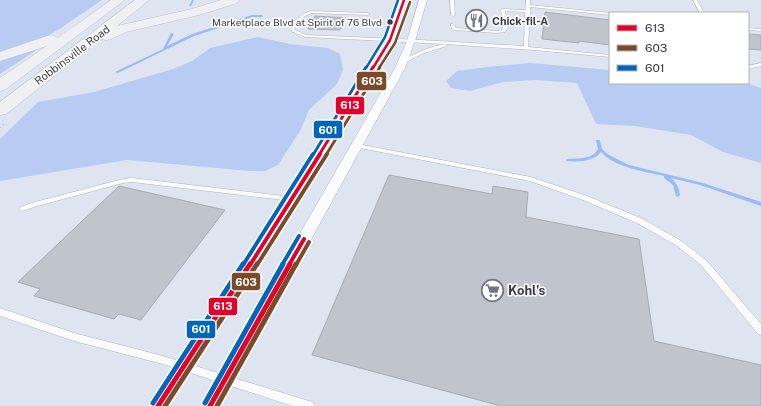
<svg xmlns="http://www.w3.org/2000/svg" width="761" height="406" viewBox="0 0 761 406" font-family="'Public Sans',sans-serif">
	<rect width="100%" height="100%" fill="#dfe5f0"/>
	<g fill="#b8ccf3">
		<polygon points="0,0 102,0 61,28 44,38 0,54"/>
		<polygon points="258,37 290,44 328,48 340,54 343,70 337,84 309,110 300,131 278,165 265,171 250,171 127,160 0,181 0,139 38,102 94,92 173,69 192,61 210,48"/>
		<polygon points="32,49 35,51 0,74 0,59"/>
		<polygon points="530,63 610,70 610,83 746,83 761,88 761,163 723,152 691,135 635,126 596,124 577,83 535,80 503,82 470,91 451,88 446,81 457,71 487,67"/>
	</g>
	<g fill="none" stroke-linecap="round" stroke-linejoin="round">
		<g fill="#9cbaf8" fill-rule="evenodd">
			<polygon points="192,0 194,0 191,6 189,6"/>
			<polygon points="252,15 262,15 263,16 262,17 253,17 194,36 118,73 115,72 163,49 171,33 174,34 167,46 192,34"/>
			<path d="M596,140H600L602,149L609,155L629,165L703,183L761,202V206L700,185L671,178C677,183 679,188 680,195L678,197L676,196L673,185L664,178V176C643,171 616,168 601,152C593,162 578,162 566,161V160L568,159C578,158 592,160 598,149L596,141Z"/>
		</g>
	</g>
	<g fill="#bfc4cd" stroke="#a6abb4">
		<polygon points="545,12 610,20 610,45 579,41 579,43 542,39"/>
		<polygon points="315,16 346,18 340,30 308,29"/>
		<polygon points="748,34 761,35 761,50 748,49"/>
		<polygon points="389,175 492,194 493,186 528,192 526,217 639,239 654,341 761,365 761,406 501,406 312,355"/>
		<polygon points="119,186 225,210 141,320 119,314 114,319 34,296 40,289 18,282"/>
	</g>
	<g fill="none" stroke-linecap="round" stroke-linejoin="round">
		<defs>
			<g id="service">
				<polygon points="450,0 454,0 455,15 453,16 451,15"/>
				<path d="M526,0H530V5L611,13L610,15L530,7V10L531,11L530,12L528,47L610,55V57L534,50L445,44L447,45V46L424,53L402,64L400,63V62C414,53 429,47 445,44L305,37L291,31L292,26L294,25L296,26L295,30L306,35L420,40L524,46L525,12L505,11L506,16L504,17L502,16L501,10L503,9L526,10Z"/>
				<polygon points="693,0 697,0 704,13 700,13"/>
				<polygon points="311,11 368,13 370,14 368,15 312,13 305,16 298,22 295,21 303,14"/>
				<polygon points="451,24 453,24 456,28 497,31 502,30 504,26 508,27 505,32 497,33 454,30 452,29"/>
				<polygon points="748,28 761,29 761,31 748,30"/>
				<polygon points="761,63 761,66 748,69 748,66"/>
				<polygon points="357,144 531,177 587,196 643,219 683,242 707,261 761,324 761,335 758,334 701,265 677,246 637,223 583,200 530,181 355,147 354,146 355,145"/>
				<polygon points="132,178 292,197 295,199 292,201 132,182 123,183 37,206 23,211 19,209 20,207 35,202 123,179"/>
				<polygon points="0,308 74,333 163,356 309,401 313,402 314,406 293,406 163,364 74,341 0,316"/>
			</g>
			<g id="minor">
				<polygon points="400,0 408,0 394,40 283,225 169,406 149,406 151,399 273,219 386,40"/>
				<polygon points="419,0 427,0 415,41 405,68 220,406 201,406 395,68 407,41"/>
			</g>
			<g id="trunk">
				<polygon points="111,0 125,0 6,89 0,91 0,78 47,46 0,61 0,52 47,36 52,35 58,38"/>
				<polygon points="135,0 149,0 117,26 192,9 221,0 239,0 237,3 199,15 126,32 111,39 106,40 101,39 6,114 0,115 0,102"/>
			</g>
		</defs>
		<use href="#service" stroke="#b0b5bd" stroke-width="1"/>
		<use href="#minor" stroke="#b0b5bd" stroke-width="1"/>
		<use href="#trunk" stroke="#c1c3c9" stroke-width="1"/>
		<polyline stroke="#c5c7cc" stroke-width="2" stroke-dasharray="1.5 2.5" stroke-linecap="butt" points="0,128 5,123"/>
		<use href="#service" fill="#fafbfd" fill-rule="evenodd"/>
		<use href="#minor" fill="#fafbfd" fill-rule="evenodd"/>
		<use href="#trunk" fill="#eef0f4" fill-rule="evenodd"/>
		<defs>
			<polyline id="bus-1-far3" points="373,68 390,40 404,0"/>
			<polyline id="bus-1-far2" points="319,155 373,67"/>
			<g id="bus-1-far1">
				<polyline points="250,265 320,154"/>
				<polyline points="289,265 304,239"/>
			</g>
			<g id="bus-1">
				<polyline points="158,406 250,264"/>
				<polyline points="210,406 290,264"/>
			</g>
			<polyline id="bus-2-far3" points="379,68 395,43 410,2"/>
			<polyline id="bus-2-far2" points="326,155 380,67"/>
			<g id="bus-2-far1">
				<polyline points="257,265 327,154"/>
				<polyline points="296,265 309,242"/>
			</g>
			<g id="bus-2">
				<polyline points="165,406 257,264"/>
				<polyline points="217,406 296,264"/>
			</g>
			<polyline id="bus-3-far3" points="366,68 385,37 398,0"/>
			<polyline id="bus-3-far2" points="313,155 366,67"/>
			<g id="bus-3-far1">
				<polyline points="243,265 313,154"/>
				<polyline points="282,265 299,236"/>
			</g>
			<g id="bus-3">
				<polyline points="153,403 243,264"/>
				<polyline points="205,403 283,264"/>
			</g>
		</defs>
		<use href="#bus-1-far3" stroke="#fff" stroke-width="4.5"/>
		<use href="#bus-1-far2" stroke="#fff" stroke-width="5.5"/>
		<use href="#bus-1-far1" stroke="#fff" stroke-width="7"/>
		<use href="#bus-1" stroke="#fff" stroke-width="8"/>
		<use href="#bus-2-far3" stroke="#fff" stroke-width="4.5"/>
		<use href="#bus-2-far2" stroke="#fff" stroke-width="5.5"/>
		<use href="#bus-2-far1" stroke="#fff" stroke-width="7"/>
		<use href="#bus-2" stroke="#fff" stroke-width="8"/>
		<use href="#bus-3-far3" stroke="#fff" stroke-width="4.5"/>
		<use href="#bus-3-far2" stroke="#fff" stroke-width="5.5"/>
		<use href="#bus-3-far1" stroke="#fff" stroke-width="7"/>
		<use href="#bus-3" stroke="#fff" stroke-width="8"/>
		<use href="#bus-1-far3" stroke="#e4002b" stroke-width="2.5"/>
		<use href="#bus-1-far2" stroke="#e4002b" stroke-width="3"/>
		<use href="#bus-1-far1" stroke="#e4002b" stroke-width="4"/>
		<use href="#bus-1" stroke="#e4002b" stroke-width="5"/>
		<use href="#bus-2-far3" stroke="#7a4b2a" stroke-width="2.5"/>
		<use href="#bus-2-far2" stroke="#7a4b2a" stroke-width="3"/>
		<use href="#bus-2-far1" stroke="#7a4b2a" stroke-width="4"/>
		<use href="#bus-2" stroke="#7a4b2a" stroke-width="5"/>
		<use href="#bus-3-far3" stroke="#0065bd" stroke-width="2.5"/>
		<use href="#bus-3-far2" stroke="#0065bd" stroke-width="3"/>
		<use href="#bus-3-far1" stroke="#0065bd" stroke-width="4"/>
		<use href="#bus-3" stroke="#0065bd" stroke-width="5"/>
	</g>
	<defs>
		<symbol id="restaurant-ring" viewBox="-11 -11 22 22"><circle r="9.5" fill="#fff" stroke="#727680" stroke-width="1.5"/><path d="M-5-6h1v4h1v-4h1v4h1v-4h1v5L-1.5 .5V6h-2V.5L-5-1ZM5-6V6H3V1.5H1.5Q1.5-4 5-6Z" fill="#727680"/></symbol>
		<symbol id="supermarket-ring" viewBox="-11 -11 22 22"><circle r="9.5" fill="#fff" stroke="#727680" stroke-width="1.5"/><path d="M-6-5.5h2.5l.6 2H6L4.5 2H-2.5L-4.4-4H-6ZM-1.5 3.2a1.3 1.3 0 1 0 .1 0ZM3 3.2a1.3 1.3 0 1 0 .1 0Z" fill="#727680"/></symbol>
	</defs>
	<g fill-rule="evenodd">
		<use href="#restaurant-ring" x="464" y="8" width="25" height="25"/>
		<use href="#supermarket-ring" x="480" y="278" width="25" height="25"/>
	</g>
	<circle fill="#373b44" stroke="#fff" stroke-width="1.5" cx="390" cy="22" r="3.5"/>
	<g text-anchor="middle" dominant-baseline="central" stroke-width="3" stroke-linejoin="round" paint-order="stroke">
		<g font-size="10" fill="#373b44" stroke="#fff" text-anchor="end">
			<text x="382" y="22">Marketplace Blvd at Spirit of 76 Blvd</text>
		</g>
		<g font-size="11" font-weight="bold" fill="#373b44" stroke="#fff" text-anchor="start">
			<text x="492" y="21">Chick-fil-A</text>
		</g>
		<g font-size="11" fill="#373b44" stroke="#fff">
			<text transform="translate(72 55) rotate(-37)">Robbinsville Road</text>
		</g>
		<g font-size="13" font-weight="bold" fill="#373b44" stroke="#fff" text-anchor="start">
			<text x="508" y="290">Kohl's</text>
		</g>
	</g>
	<g stroke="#fff" stroke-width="1.5">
		<rect x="356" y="71" width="31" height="20" rx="4" fill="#7a4b2a"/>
		<rect x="335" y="96" width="30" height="19" rx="4" fill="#e4002b"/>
		<rect x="313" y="120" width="30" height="19" rx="4" fill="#0065bd"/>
		<rect x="231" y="272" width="30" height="19" rx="4" fill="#7a4b2a"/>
		<rect x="208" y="297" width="30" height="19" rx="4" fill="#e4002b"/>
		<rect x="186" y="320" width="30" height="19" rx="4" fill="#0065bd"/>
	</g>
	<g font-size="11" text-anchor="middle" font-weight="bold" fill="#fff">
		<text x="372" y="85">603</text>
		<text x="350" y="109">613</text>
		<text x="328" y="134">601</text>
		<text x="246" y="286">603</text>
		<text x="223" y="310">613</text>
		<text x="201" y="333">601</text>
	</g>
	<rect x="609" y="12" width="140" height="72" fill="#ffffff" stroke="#afb1b4"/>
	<rect x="617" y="25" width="20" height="6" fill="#e4002b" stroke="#afb1b4"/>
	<text x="645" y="32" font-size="12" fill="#373b44">613</text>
	<rect x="617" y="45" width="20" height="6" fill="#7a4b2a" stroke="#afb1b4"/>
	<text x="645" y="52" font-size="12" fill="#373b44">603</text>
	<rect x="617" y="65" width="20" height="6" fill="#0065bd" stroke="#afb1b4"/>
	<text x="645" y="72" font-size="12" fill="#373b44">601</text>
</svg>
